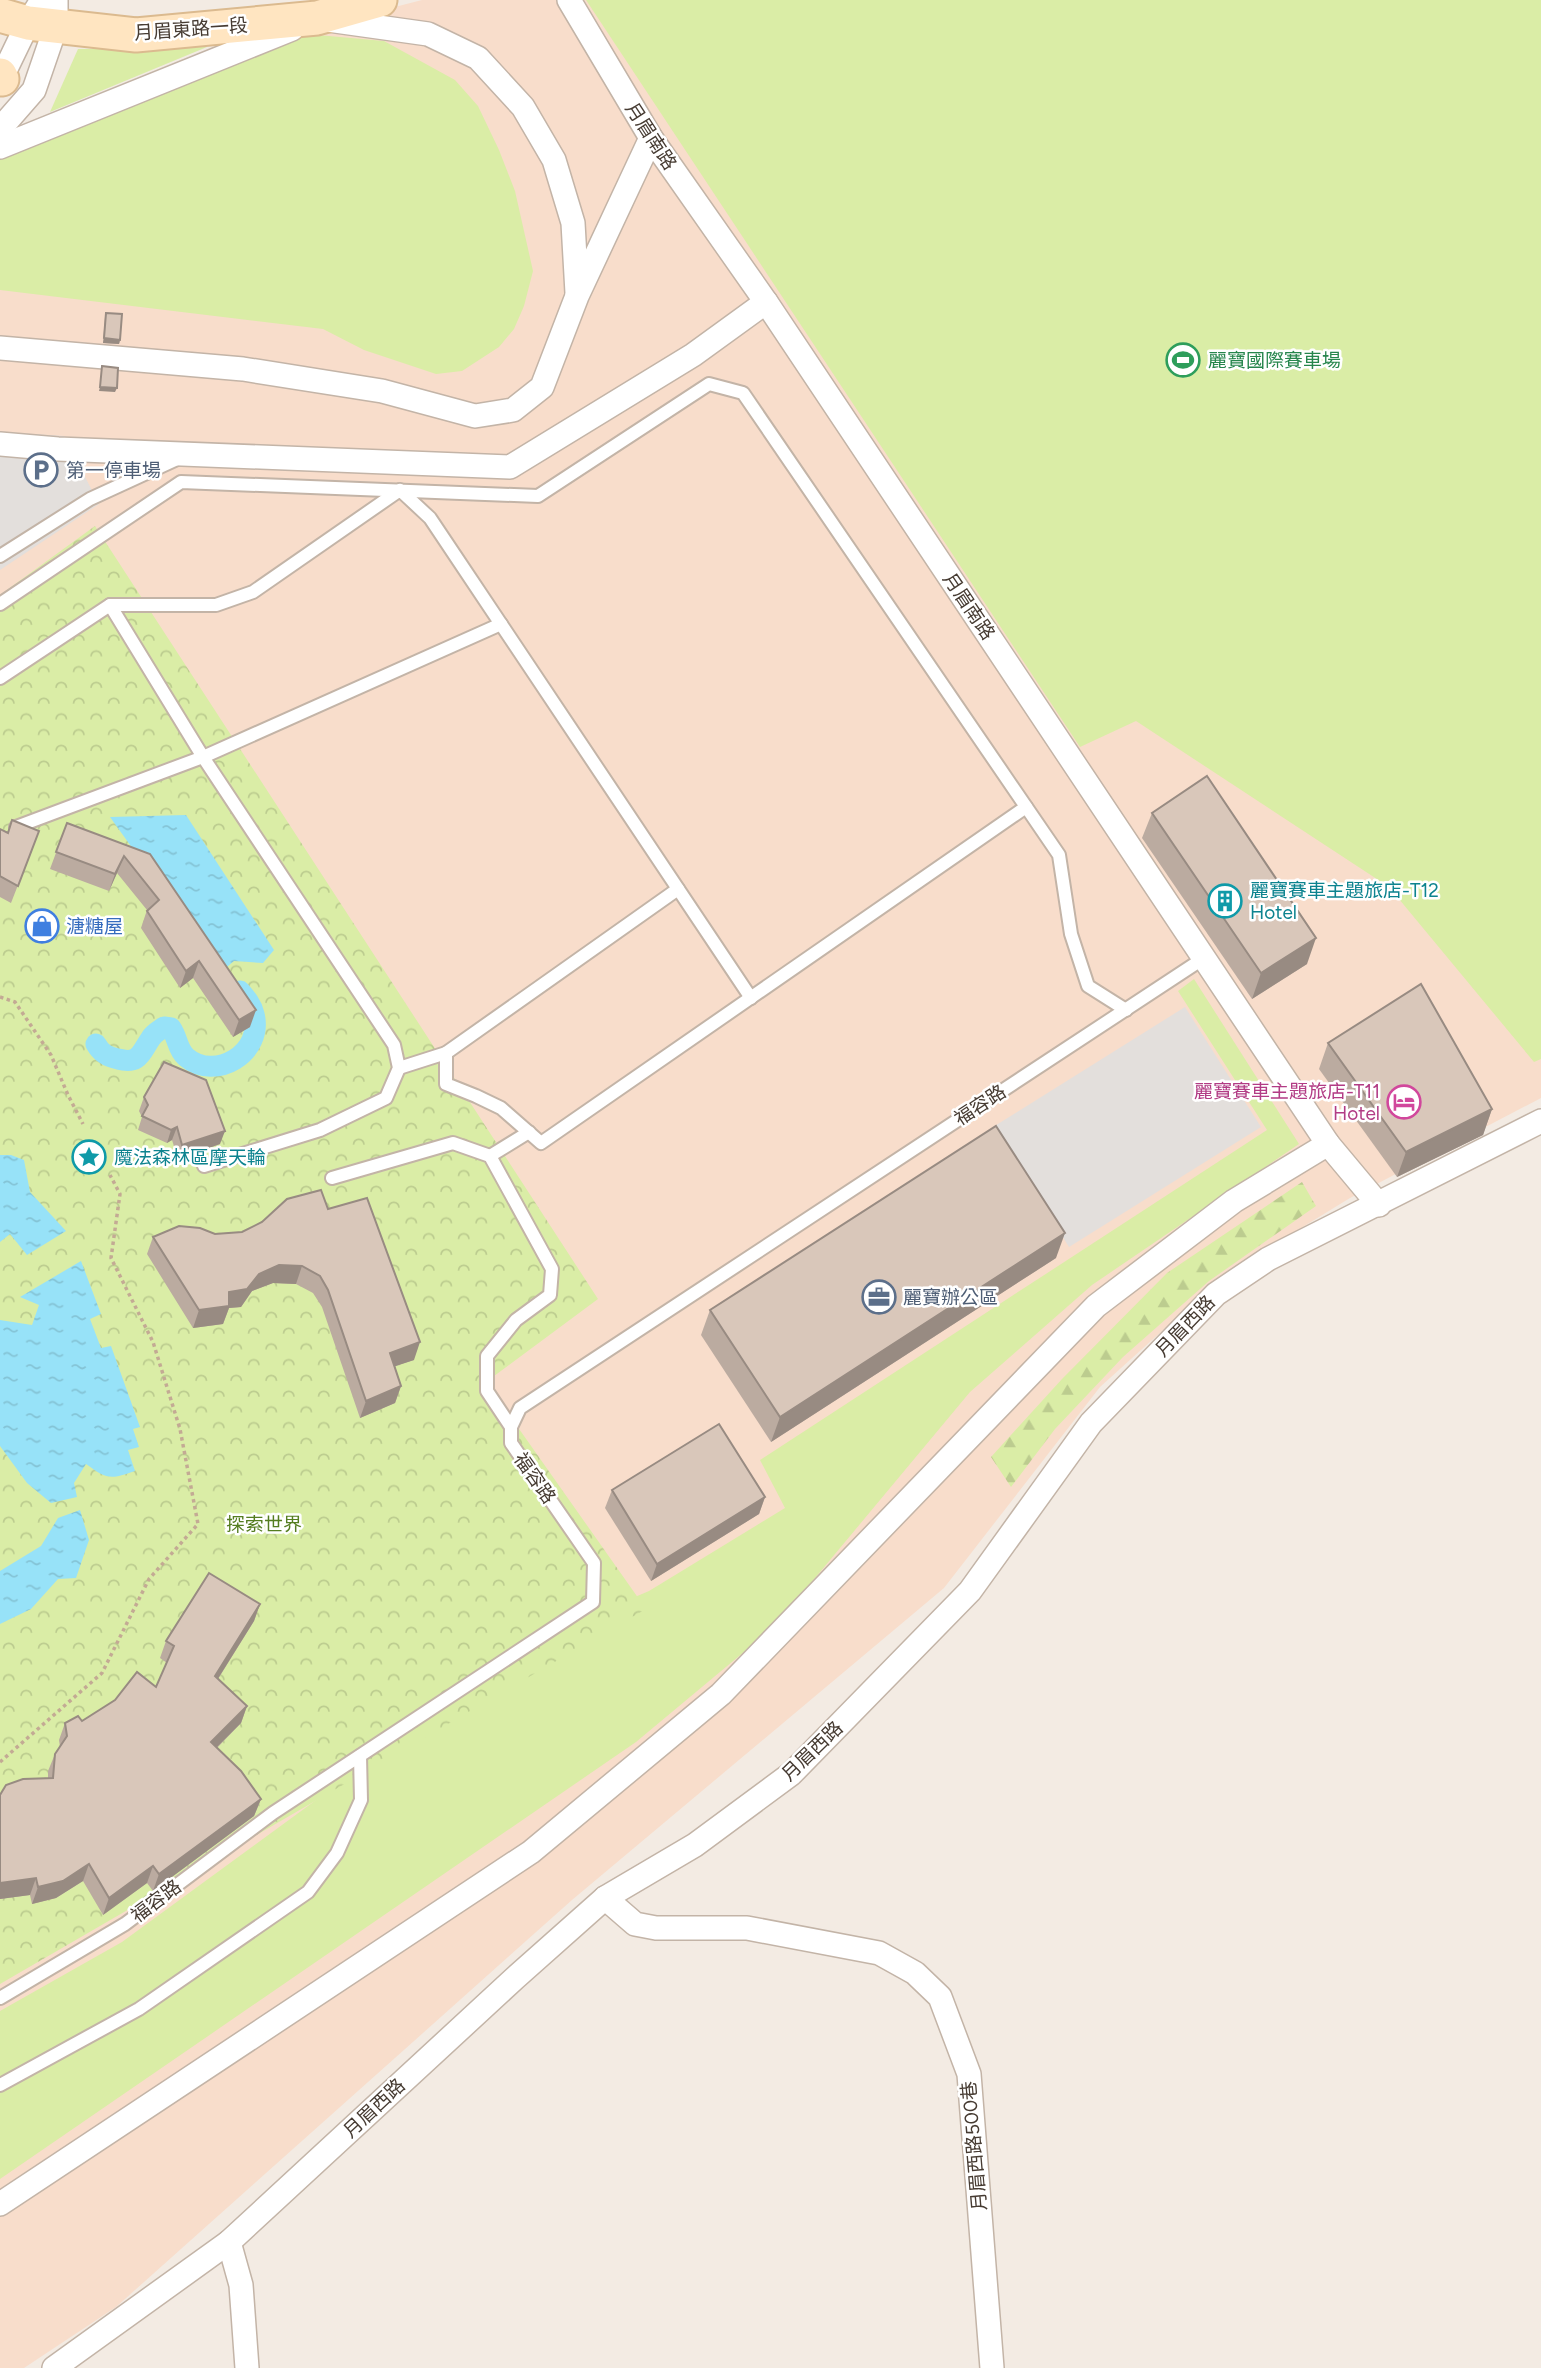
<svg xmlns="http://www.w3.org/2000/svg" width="1541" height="2368" viewBox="0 0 1541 2368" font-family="Figtree,'Noto Sans TC',sans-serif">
	<defs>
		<pattern id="forest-firs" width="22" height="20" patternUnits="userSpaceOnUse" patternTransform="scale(1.75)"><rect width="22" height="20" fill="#daeda6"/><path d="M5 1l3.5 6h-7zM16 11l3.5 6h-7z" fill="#bccc8f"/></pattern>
		<pattern id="park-crowns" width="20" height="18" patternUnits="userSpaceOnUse" patternTransform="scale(1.75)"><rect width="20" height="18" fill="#daeda6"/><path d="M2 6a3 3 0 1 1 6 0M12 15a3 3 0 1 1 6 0" fill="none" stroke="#bccc8f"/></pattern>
		<pattern id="water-ripples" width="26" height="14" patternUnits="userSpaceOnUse" patternTransform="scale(1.75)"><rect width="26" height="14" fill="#97e2f8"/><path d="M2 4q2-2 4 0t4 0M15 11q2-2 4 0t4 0" fill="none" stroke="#84c3d5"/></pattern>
	</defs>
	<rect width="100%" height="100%" fill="#f3ebe3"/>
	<polygon fill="#f8ddcb" points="422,0 1541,0 1541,1098 1350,1198 1224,1275 1100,1387 944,1588 572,1900 116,2307 24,2368 0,2368 0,154 313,28"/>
	<g fill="#daeda6">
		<polygon points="586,0 1541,0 1541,1059 1534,1062 1389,887 1136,721 1080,747"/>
		<polygon points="307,34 384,41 455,80 478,106 499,150 515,191 533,271 524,306 514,329 499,347 462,371 436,374 364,350 323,329 0,290 0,158"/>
		<polygon points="207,47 50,112 78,49"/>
		<polygon points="1194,979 1299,1144 1092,1285 970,1392 775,1626 636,1742 0,2179 0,2011 122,1942 368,1762 597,1613 649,1591 785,1508 760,1460 1267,1130 1178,991"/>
	</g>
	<polygon fill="url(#forest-firs)" points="1302,1182 1316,1206 1209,1281 1123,1357 1055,1429 1011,1487 991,1457 1062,1379 1167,1273"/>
	<polygon fill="url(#park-crowns)" points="95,526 598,1299 486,1382 646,1609 0,1984 0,595"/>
	<g fill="#e3dfdc">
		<polygon points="0,432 64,436 99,504 0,570"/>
		<polygon points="1185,1007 1261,1127 1069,1247 993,1127"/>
	</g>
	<g fill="url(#water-ripples)">
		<polygon points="186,815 274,950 263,963 234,961 221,972 110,817"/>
		<polygon points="0,1155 11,1155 24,1160 30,1192 66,1231 27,1255 10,1234 0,1242"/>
		<path d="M81,1261L101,1314L90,1319L101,1348L111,1346L140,1427L133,1429L139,1447L128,1450L135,1471C109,1480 107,1479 86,1464L74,1483L77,1497L51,1503L27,1483L0,1446V1320L32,1325L39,1305L20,1297Z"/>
		<polygon points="80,1510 89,1540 76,1578 58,1579 31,1609 0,1624 0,1571 41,1546 58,1518"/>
	</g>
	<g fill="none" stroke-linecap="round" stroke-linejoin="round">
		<path stroke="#97e2f8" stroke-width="21" d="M96,1044C101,1053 107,1057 118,1059C140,1065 141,1052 151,1038C154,1033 160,1030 164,1027L171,1028C178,1038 177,1049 186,1057C215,1082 264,1053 254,1014C252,1005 246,998 240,991"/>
		<defs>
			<g id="lane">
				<polyline points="0,556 90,499 177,459"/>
				<polyline points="0,604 181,482 538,496 709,384 743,393 1059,855 1071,934 1088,986 1126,1010"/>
				<polyline points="110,605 203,757 394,1045 399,1068 386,1098 320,1130 204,1166"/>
				<polyline points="0,678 110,605 216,605 253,592 400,490 430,518 751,998"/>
				<polyline points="16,827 203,757 501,624"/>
				<polyline points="446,1053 678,889"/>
				<polyline points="399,1068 446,1053 446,1084 476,1096 501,1108 541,1143 1026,807"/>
				<polyline points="490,1156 529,1132"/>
				<polyline points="332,1178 453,1143 490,1156 552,1269 550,1295 516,1320 487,1356 487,1391 511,1427"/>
				<polyline points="0,1998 125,1924 273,1813 593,1602 594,1563 511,1443 511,1427 520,1408 1204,958"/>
				<polyline points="0,2085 139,2009 308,1892 337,1853 361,1800 360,1756"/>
			</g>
			<g id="street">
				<polyline points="569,0 651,138 766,302 1328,1144 1379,1205"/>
				<polyline points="328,20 428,34 478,58 523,107 554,160 573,223 577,293"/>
				<polyline points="0,81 28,23 42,0"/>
				<polyline points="0,129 34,90 56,26 56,0"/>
				<polyline points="0,147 292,29"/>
				<polyline points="0,348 243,369 382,391 475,416 513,410 542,387 577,296 651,138"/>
				<polyline points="0,444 58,449 510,467 693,355 766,302"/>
				<polyline points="605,1898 635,1924 656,1928 747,1928 879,1953 915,1973 940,1997 969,2074 992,2368"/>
				<polyline points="0,2204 531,1852 721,1694 1096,1306 1234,1201 1328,1144"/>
				<polyline points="229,2242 241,2285 247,2368"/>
				<polyline points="54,2368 229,2242 515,1978 605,1898 695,1845 791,1774 970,1591 1091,1423 1216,1294 1268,1259 1541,1121"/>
			</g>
			<g id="secondary">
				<polyline points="0,15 28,23 136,35 317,18 380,0"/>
				<polyline points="0,75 2,79"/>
			</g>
		</defs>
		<use href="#lane" stroke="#c3b4a7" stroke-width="16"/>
		<use href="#street" stroke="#c3b4a7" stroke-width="26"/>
		<use href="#secondary" stroke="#dbba8f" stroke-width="37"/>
		<g stroke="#c3aa94" stroke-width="3.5" stroke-dasharray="3.5 3.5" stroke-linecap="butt">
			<polyline points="0,997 15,1002 51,1055 68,1095 83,1124"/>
			<polyline points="0,1762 102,1673 149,1579 198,1524 180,1429 153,1342 111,1258 120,1194 110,1175"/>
		</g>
		<use href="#lane" stroke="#fff" stroke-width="12"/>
		<use href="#street" stroke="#fff" stroke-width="23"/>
		<use href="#secondary" stroke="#ffe5c1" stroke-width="33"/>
	</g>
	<g fill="#bbaba0">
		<polygon points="106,313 120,340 119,344 103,343 105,317"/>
		<polygon points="1152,813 1307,964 1252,999 1142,838"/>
		<polygon points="12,820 39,831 11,903 0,897 0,829 8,832"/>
		<polygon points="67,823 150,854 250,1027 233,1037 193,978 180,988 141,928 147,910 117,873 109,891 50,869"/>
		<polygon points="1328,1043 1492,1109 1483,1135 1397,1177 1319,1069"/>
		<polygon points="144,1097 220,1144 178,1159 172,1140 167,1143 138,1130 142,1117 139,1111"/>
		<polygon points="328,1209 414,1360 395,1366 401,1386 395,1403 360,1418 322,1307 313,1293 296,1284 273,1283 252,1291 241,1307 229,1308 223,1324 193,1328 147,1254 153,1237 242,1232"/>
		<polygon points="1056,1258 771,1442 701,1335 710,1310"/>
		<polygon points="612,1490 765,1497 759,1514 651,1581 605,1508"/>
		<polygon points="260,1604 254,1621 218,1679 247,1706 241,1723 217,1748 261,1799 254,1816 153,1891 147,1883 103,1915 83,1881 56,1898 32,1904 30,1895 0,1899 0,1795 48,1779 48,1771 55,1754 60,1747 59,1740 65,1723 82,1721 156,1687 167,1663 160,1658 166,1641"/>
	</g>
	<g fill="#988b82">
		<polygon points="104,338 120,340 119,344 103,343"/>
		<polygon points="100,387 117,388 115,392 99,391"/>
		<polygon points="124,856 117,873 109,891 115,874"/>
		<polygon points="1316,938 1307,964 1252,999 1261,973"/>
		<polygon points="199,961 193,978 180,988 186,971"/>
		<polygon points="256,1010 250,1027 233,1037 239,1020"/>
		<polygon points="1492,1109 1483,1135 1397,1177 1406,1152"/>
		<polygon points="177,1127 172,1140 167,1143 171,1130"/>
		<polygon points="225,1131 220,1144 178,1159 182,1145"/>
		<polygon points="1065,1233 1056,1258 771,1442 780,1417"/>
		<polygon points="279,1265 302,1266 296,1284 273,1283 252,1291 241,1307 229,1308 223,1324 193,1328 199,1310 259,1274"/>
		<polygon points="420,1342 414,1360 384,1370 390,1353"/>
		<polygon points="401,1386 395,1403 360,1418 366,1401"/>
		<polygon points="765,1497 759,1514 651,1581 657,1564"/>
		<polygon points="260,1604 254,1621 209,1693 215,1676"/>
		<polygon points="247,1706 241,1723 205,1759 211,1742"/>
		<polygon points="261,1799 254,1816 153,1891 159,1874"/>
		<polygon points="89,1864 83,1881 56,1898 32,1904 38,1887"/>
		<polygon points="153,1866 147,1883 103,1915 109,1898"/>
		<polygon points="36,1878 30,1895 0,1899 0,1883"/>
	</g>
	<g fill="#d9c7ba" stroke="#988b82" stroke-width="2">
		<polygon points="106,313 122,314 120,340 104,338"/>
		<polygon points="102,366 118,368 117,388 100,387"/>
		<polygon points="1207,776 1316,938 1261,973 1152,813"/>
		<polygon points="12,820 39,831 18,886 0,876 0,829 8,833"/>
		<polygon points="67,823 150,854 256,1010 239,1020 199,961 186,971 147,911 159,900 124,856 115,874 56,852"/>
		<polygon points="1421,984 1492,1109 1406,1152 1328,1043"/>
		<polygon points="164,1062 206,1080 225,1131 182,1145 177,1127 171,1130 142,1116 148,1105 144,1097"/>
		<polygon points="996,1126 1065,1233 780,1417 710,1310"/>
		<polygon points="321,1190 328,1209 367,1198 420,1342 390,1353 401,1386 366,1401 328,1290 320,1276 302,1266 279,1265 259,1274 247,1289 229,1292 229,1306 199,1310 153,1237 179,1226 200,1228 215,1234 242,1232 262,1222 287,1199"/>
		<polygon points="719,1424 765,1497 657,1564 612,1490"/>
		<polygon points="209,1573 260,1604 215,1676 247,1706 211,1742 241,1771 261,1799 159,1874 153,1866 109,1898 89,1864 63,1881 38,1887 36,1878 0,1883 0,1795 6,1785 23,1779 53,1778 55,1754 67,1736 65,1723 78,1716 82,1721 115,1700 137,1672 156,1687 174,1646 166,1641"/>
	</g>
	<defs>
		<symbol id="stadium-ring" viewBox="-11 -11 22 22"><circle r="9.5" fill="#fff" stroke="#2e9e5b" stroke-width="1.5"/><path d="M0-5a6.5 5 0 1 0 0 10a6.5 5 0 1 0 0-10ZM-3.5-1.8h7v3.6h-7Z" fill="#2e9e5b"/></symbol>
		<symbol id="parking-ring" viewBox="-11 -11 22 22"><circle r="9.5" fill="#fff" stroke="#5c6f8a" stroke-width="1.5"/><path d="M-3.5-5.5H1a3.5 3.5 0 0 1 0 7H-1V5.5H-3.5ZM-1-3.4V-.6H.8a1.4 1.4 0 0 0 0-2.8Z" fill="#5c6f8a"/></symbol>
		<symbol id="building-ring" viewBox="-11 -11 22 22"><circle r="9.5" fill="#fff" stroke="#0f9aa8" stroke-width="1.5"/><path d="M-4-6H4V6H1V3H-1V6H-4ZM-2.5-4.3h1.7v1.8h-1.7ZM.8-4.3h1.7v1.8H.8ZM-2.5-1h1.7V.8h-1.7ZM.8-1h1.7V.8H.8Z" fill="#0f9aa8"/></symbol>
		<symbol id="shop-ring" viewBox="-11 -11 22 22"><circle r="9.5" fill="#fff" stroke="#3f7fe0" stroke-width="1.5"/><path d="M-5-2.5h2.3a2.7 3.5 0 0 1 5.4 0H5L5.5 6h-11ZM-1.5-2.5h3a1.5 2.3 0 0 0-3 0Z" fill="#3f7fe0"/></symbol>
		<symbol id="hotel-ring" viewBox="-11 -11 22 22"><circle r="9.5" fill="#fff" stroke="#d1479c" stroke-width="1.5"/><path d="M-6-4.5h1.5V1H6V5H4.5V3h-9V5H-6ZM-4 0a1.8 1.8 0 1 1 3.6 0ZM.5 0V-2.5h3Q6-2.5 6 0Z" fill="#d1479c"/></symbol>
		<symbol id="sight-ring" viewBox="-11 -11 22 22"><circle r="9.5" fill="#fff" stroke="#0f9aa8" stroke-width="1.5"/><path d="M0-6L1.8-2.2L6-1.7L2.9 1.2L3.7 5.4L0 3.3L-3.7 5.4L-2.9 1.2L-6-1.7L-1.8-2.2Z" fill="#0f9aa8"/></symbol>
		<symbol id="office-ring" viewBox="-11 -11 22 22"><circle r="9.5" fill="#fff" stroke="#5c6f8a" stroke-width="1.5"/><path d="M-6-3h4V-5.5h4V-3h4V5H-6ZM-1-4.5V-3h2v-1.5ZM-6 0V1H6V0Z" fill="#5c6f8a"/></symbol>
	</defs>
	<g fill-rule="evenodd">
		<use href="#stadium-ring" x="1164" y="341" width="38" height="38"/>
		<use href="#parking-ring" x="22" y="451" width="38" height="38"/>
		<use href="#building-ring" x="1206" y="882" width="38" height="38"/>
		<use href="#shop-ring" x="23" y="907" width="38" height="38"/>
		<use href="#hotel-ring" x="1385" y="1083" width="38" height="38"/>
		<use href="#sight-ring" x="70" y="1138" width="38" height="38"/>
		<use href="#office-ring" x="860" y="1278" width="38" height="38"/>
	</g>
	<g text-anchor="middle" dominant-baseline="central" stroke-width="5" stroke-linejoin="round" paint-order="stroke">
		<g font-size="19" fill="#463b32" stroke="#fff">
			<text transform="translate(191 29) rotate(-4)">月眉東路一段</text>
			<text transform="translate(651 136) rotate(57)">月眉南路</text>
			<text transform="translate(969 606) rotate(56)">月眉南路</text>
			<text transform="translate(980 1105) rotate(-33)">福容路</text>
			<text transform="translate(1185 1326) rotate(-46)">月眉西路</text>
			<text transform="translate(535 1478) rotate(55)">福容路</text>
			<text transform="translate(812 1751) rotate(-44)">月眉西路</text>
			<text transform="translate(156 1901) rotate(-37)">福容路</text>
			<text transform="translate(374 2108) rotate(-43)">月眉西路</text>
			<text transform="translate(974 2146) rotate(-95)">月眉西路500巷</text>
		</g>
		<g font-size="19" fill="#27864d" stroke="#fff" text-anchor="start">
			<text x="1208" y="360">麗寶國際賽車場</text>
		</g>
		<g font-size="19" fill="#4e5e75" stroke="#fff" text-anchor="start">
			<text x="66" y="470">第一停車場</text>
			<text x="903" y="1297">麗寶辦公區</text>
		</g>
		<g font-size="19" fill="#0d838f" stroke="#fff" text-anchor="start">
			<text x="1250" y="890">麗寶賽車主題旅店-T12<tspan x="1250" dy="22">Hotel</tspan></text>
			<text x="114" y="1157">魔法森林區摩天輪</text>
		</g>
		<g font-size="19" fill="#366cbe" stroke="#fff" text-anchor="start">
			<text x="66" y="926">溏糖屋</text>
		</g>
		<g font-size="19" fill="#b23c85" stroke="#fff" text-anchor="end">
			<text x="1380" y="1091">麗寶賽車主題旅店-T11<tspan x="1380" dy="22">Hotel</tspan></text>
		</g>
		<g font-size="19" fill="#547d20" stroke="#fff">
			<text x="264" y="1524">探索世界</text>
		</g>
	</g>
</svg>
